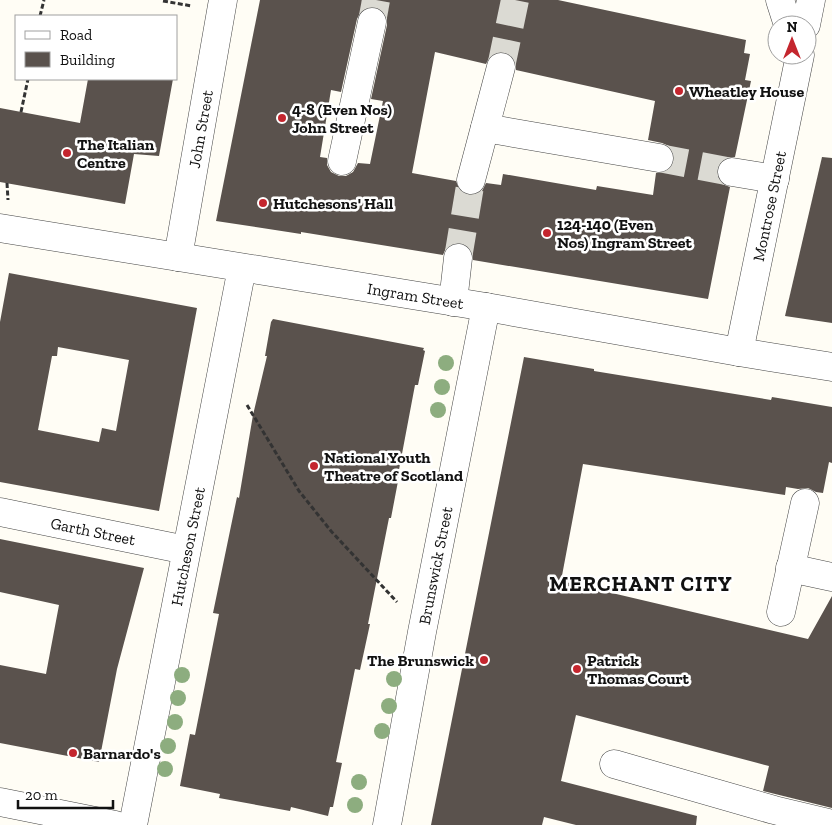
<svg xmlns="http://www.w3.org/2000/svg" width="832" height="825" viewBox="0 0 832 825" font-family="'Zilla Slab',serif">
	<rect width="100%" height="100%" fill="#fffdf5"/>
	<g fill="#5a524d" fill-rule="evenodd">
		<path d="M260,0H558L746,40L744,53L750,54L745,80L751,81L735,157L726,158L720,163L717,170V177L722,184L730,187L708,299L473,260L472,251L467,245L460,243L451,244L446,248L443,255L301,232V234L216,221ZM368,7H376L382,10L387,18V25L371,99L383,101L370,164L358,163L353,172L346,176H339L331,172L327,165V158L320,157L331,90L341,92L357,19L361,11ZM435,52L486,64L490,56L496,52H505L512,56L516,62V70L655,101L648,140L662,143L669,146L674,153V161L671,168L665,172L656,173L653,195L597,186L596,190L503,174L501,185L486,183L482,191L476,195H467L460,191L456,181L412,173Z"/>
		<polygon points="88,79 173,79 159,156 134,154 125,204 0,182 0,108 80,123"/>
		<polygon points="822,157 832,158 832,323 785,316"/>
		<path d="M9,273L197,308L159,511L0,482V322ZM58,347L129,360L116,431L102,428L99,442L38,430L52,356H57Z"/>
		<polygon points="273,319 424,348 423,350 425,351 418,385 415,385 398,475 399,476 391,518 389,518 368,624 370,624 360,670 355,669 336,762 342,763 333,807 330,807 328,816 291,807 290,811 219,798 220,794 180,786 190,734 195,735 219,614 213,613 237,497 239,498 253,415 267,356 265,356 271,322"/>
		<polygon points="524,357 594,369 594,371 771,400 772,397 832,407 832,463 829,462 823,493 816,492 808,488 798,489 786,487 785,495 583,464 561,581 808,639 832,596 832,808 763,791 769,766 576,715 561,781 697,816 696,825 576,825 544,817 542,825 431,825"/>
		<polygon points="0,539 144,568 117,669 99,762 0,743 0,665 46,674 59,605 0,592"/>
	</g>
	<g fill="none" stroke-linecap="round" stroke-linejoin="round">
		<g stroke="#dbdad3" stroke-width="28" stroke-dasharray="28 14" stroke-linecap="butt">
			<polyline points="372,22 376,0"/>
			<polyline points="501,67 515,0"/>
			<polyline points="659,158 732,172"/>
			<polyline points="458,258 471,180"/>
		</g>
		<defs>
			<g id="minor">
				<polyline points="780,0 788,25"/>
				<polyline points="806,25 811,0"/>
				<polyline points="485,128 659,158"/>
				<polyline points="342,161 372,22"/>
				<polyline points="732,172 775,179"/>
				<polyline points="471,180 501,67"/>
				<path id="s1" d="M0,228L486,307L739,352L832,367"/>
				<path id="s2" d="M178,257L223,0"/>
				<polyline points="453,302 458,258"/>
				<path id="s3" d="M739,352L800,55"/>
				<path id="s4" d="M0,512L186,550"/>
				<polyline points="790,568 832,577"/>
				<polyline points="781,612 805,503"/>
				<polyline points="614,764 774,810 832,824"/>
				<polyline points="0,802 115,825"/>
				<path id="s5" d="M133,825L242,268"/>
				<path id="s6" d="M387,825L422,632L486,307"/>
			</g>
		</defs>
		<use href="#minor" stroke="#444" stroke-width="29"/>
		<g stroke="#333" stroke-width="3" stroke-dasharray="5 2.5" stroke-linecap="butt">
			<polyline points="163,1 192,6"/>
			<polyline points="40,16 44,0"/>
			<polyline points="21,112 28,79"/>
			<polyline points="7,183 8,200"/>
			<polyline points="247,405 299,491 331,531 397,602"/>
		</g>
		<use href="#minor" stroke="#fff" stroke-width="28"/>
	</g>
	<g fill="#8dad7f">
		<circle cx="446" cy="363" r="8"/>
		<circle cx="442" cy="387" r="8"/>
		<circle cx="438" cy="410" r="8"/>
		<circle cx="182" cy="675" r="8"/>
		<circle cx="394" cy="679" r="8"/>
		<circle cx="178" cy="698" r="8"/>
		<circle cx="389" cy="706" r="8"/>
		<circle cx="175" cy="722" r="8"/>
		<circle cx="382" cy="731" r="8"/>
		<circle cx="168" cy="746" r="8"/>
		<circle cx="165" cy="769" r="8"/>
		<circle cx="359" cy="782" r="8"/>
		<circle cx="355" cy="805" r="8"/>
	</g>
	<g fill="#c4262e" stroke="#fff" stroke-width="2">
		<circle cx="679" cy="91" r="5"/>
		<circle cx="282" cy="118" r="5"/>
		<circle cx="67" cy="153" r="5"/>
		<circle cx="263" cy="203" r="5"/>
		<circle cx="547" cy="233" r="5"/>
		<circle cx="314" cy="466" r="5"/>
		<circle cx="484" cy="660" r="5"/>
		<circle cx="577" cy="669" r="5"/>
		<circle cx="73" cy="753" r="5"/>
	</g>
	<g text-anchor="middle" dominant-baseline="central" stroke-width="5" stroke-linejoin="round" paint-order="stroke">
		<g font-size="16" font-weight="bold" fill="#111" stroke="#fff" text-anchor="start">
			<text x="689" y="91">Wheatley House</text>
			<text x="292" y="109">4-8 (Even Nos)<tspan x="292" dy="18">John Street</tspan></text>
			<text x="77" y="144">The Italian<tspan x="77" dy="18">Centre</tspan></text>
			<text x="273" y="203">Hutchesons' Hall</text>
			<text x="557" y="224">124-140 (Even<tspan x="557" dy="18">Nos) Ingram Street</tspan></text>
			<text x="324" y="457">National Youth<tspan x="324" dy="18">Theatre of Scotland</tspan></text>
			<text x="474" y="660" text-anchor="end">The Brunswick</text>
			<text x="587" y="660">Patrick<tspan x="587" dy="18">Thomas Court</tspan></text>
			<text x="83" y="753">Barnardo's</text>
		</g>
		<g font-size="16" fill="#111" stroke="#fff">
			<text stroke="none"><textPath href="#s2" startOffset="130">John Street</textPath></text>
			<text stroke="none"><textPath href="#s3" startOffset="149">Montrose Street</textPath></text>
			<text stroke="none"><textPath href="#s1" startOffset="421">Ingram Street</textPath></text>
			<text stroke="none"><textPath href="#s4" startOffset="95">Garth Street</textPath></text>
			<text stroke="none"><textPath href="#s5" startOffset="284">Hutcheson Street</textPath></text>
			<text stroke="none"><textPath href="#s6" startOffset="264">Brunswick Street</textPath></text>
		</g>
		<g font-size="21" font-weight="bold" letter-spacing="1" fill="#111" stroke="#fff">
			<text x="641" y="583">MERCHANT CITY</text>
		</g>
	</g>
	<rect x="15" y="15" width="162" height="65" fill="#ffffff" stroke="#a0a0a0"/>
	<rect x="25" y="31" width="25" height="8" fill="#ffffff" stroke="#a0a0a0"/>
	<text x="60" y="40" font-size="15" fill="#111111">Road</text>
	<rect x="25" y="52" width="25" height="15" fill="#5a524d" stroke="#a0a0a0"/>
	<text x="60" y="65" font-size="15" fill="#111111">Building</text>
	<g transform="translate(792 40)"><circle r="24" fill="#ffffff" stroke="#a0a0a0"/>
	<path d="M0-4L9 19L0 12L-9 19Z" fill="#c4262e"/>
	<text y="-8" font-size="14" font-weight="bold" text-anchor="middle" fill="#111111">N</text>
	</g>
	<path d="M18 800v8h95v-8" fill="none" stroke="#111111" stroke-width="2.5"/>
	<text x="25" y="800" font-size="15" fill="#111111" stroke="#ffffff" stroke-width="4" paint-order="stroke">20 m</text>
</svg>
